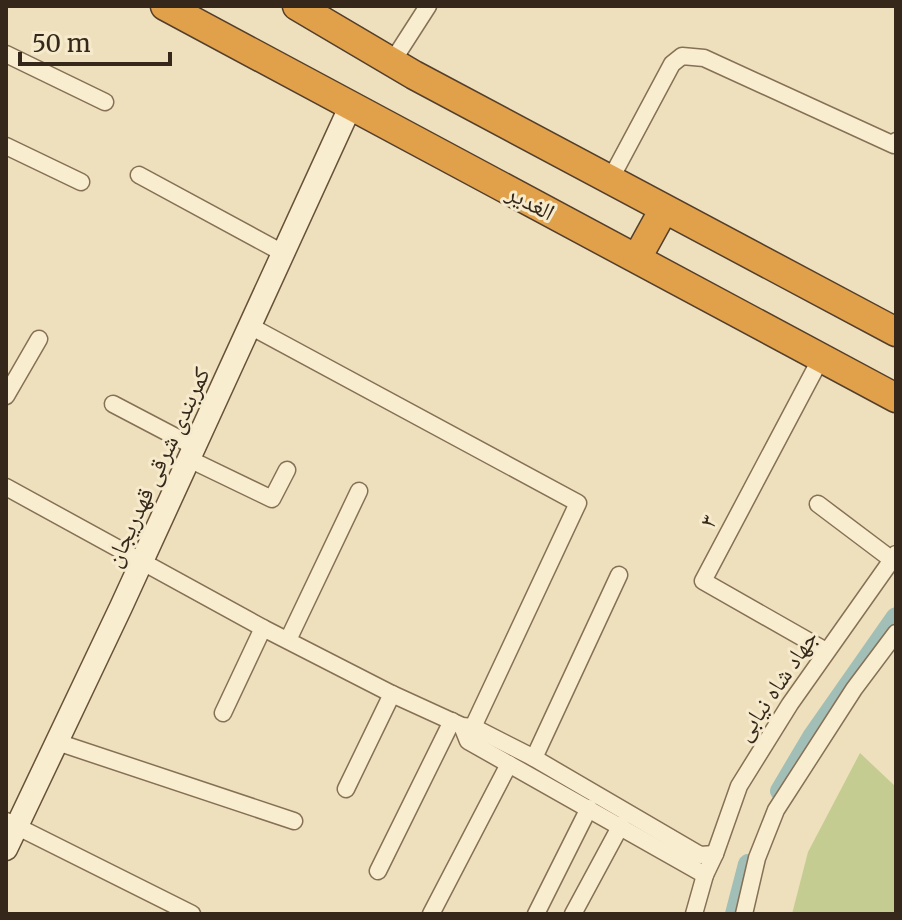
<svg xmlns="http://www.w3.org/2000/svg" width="902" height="920" viewBox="0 0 902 920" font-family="Merriweather,'Noto Naskh Arabic',serif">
	<rect width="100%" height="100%" fill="#eee0bd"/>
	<polygon fill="#c5cc91" points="860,753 896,787 896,914 792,914 808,852"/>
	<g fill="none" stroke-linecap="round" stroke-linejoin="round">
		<g stroke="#a1bfb7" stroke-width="20">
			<polyline points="780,791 812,737 896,617"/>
			<polyline points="735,914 748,864"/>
		</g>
		<defs>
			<g id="street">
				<polyline points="6,54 105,102"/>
				<polyline points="392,62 428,6"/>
				<polyline points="6,146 81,182"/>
				<polyline points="139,175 283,253"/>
				<polyline points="610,180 672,64 682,56 704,58 894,145 896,141"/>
				<polyline points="250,326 578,503 473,727"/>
				<polyline points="821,358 703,581 826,651"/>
				<polyline points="6,396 39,339"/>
				<polyline points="113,404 195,447"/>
				<polyline points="189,459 272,499 287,470"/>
				<polyline points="6,487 263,628 392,694 462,726 473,727 534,758 700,855 715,854"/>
				<polyline points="818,504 891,559"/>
				<polyline points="288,640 359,491"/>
				<polyline points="223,713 263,628"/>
				<polyline points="462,726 468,741 705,875"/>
				<polyline points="57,742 294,821"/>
				<polyline points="534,758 619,575"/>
				<polyline points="346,789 392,694"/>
				<polyline points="6,821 192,914"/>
				<polyline points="378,871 452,721"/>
				<polyline points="431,914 509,764"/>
				<polyline points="536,914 589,808"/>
				<polyline points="573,914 621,825"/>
				<polyline points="694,914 705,875 715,854 739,786 790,704 896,554"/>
				<polyline points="744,914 757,858 776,810 854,689 896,633"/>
			</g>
			<polyline id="secondary" points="6,849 121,607 351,105"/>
			<g id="highway">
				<polyline points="165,6 896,398"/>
				<polyline points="297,6 414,75 896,332"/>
				<polyline points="637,258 664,209"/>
			</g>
		</defs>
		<use href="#street" stroke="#867056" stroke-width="19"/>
		<use href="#secondary" stroke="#685139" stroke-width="25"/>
		<use href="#highway" stroke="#533e2b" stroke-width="31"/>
		<use href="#street" stroke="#f9edd0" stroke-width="16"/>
		<use href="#secondary" stroke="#f9edd0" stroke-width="22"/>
		<use href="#highway" stroke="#e1a04a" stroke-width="28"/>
	</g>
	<g text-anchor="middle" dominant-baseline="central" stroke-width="6" stroke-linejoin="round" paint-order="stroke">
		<g font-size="24" fill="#35281b" stroke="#f6eacc">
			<text transform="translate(531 202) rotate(28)">الغدیر</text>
			<text transform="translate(157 467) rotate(-65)">کمربندی شرقی قهدریجان</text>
			<text transform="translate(708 521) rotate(-62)">۳</text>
			<text transform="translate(776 685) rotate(-56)">جهاد شاه نیابی</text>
		</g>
	</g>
	<rect width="902" height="920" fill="none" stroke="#35281b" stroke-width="16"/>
	<path d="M20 52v12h150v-12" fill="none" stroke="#35281b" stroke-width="4"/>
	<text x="32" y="52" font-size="24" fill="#35281b" stroke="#f6eacc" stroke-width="6" paint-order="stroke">50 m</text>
</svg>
